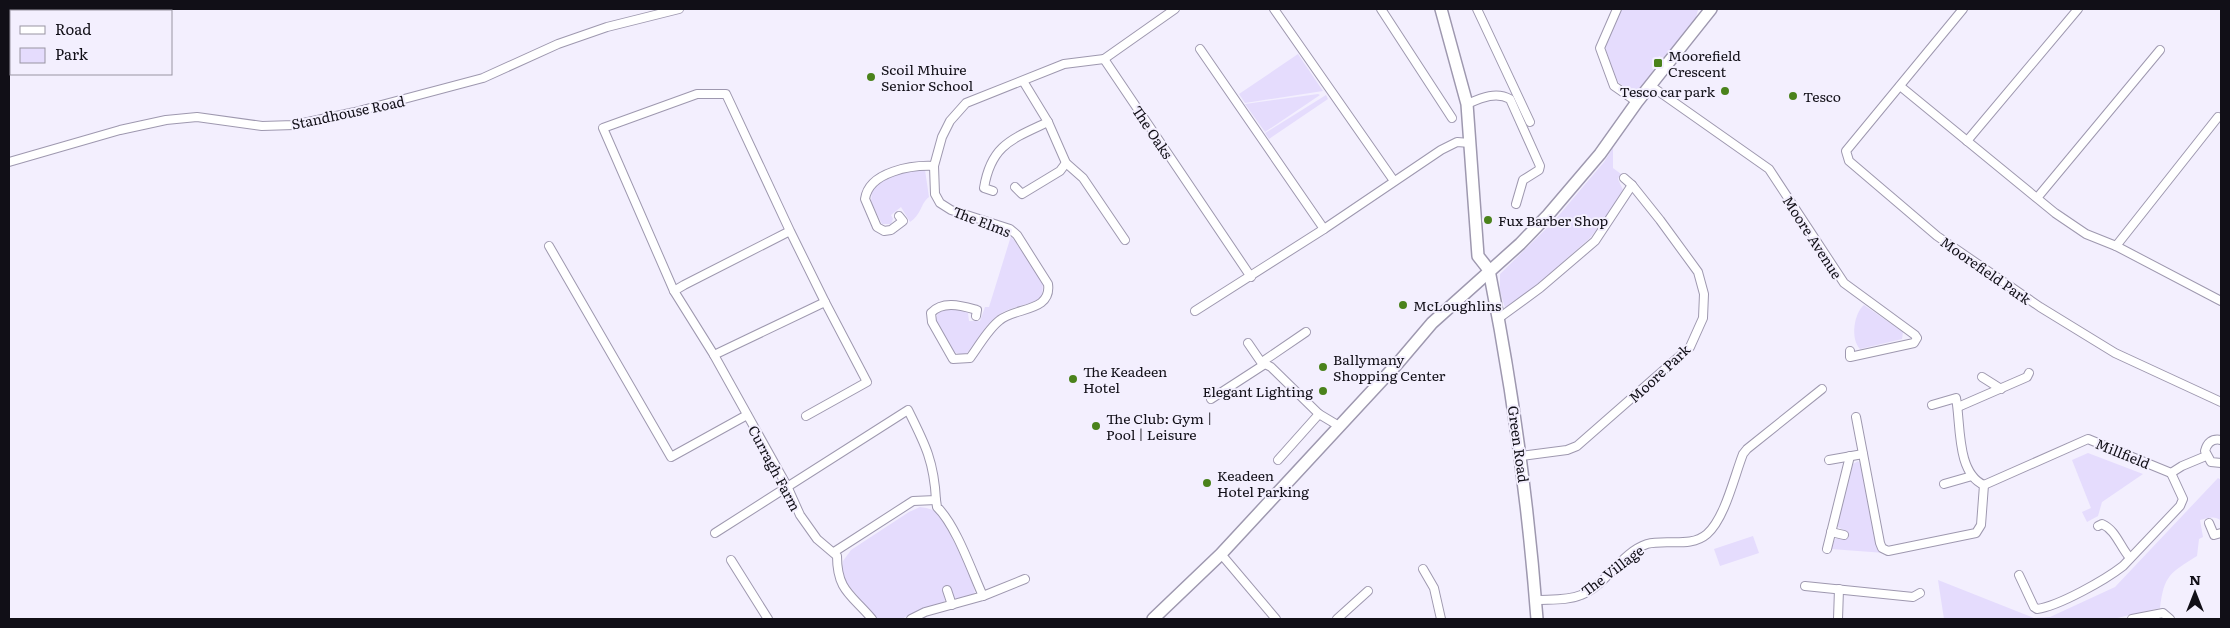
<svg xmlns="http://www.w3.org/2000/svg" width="2230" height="628" viewBox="0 0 2230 628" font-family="Literata,serif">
	<rect width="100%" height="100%" fill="#f3effe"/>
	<g fill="#e5dcfd">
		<polygon points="1621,9 1698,10 1695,21 1663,58 1659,56 1652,68 1654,70 1637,92 1634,93 1619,83 1614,75 1605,47"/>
		<polygon points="1298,54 1323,91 1245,103 1239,94"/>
		<polygon points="1318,94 1320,95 1265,132 1245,104"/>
		<polygon points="1326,95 1328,99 1269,139 1265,133"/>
		<polygon points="1613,148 1613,168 1621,174 1618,179 1623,190 1604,220 1590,238 1513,306 1505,308 1500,291 1500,274 1554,221 1604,162"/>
		<path d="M925,170L929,197C920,204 922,214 910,222L901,207L891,215L893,219L891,224H882L871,202L872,190C885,175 907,171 925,170Z"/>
		<path d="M1011,236L1043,282L1042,297C1030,305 1018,305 1005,311C988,319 979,339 967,353L962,355L954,352L936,320L938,311C948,307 959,306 968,313L969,321H980L985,307H989Z"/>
		<path d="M1864,305L1903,332L1902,339L1860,349C1850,339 1854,313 1864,305Z"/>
		<polygon points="2088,453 2143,474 2102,502 2098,516 2087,522 2082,512 2091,508 2072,460"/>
		<polygon points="1858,461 1861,466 1877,544 1885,553 1831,549 1835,539 1844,537 1845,531 1838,527 1837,521 1853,464"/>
		<path d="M2218,478L2221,480V521C2215,515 2208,518 2200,520L2203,537L2199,539L2197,556C2170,573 2164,575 2160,608L2113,619H1944L1938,580L2034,618L2050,617L2115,587Z"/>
		<path d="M920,507C927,508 933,509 938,514C946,522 975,583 975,593L974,595L957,600L953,596L950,588L943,590L945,600L943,603L924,609L901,619H877L844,580L842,570L843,561L851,550L909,512Z"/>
		<polygon points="1753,536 1759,553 1720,566 1714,549"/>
	</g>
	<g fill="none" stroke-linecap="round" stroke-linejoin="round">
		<defs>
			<g id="street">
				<polyline points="1175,9 1104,59 1251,277"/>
				<polyline points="1274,9 1394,181"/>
				<polyline points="1381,9 1452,118"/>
				<polyline points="1477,9 1530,122"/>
				<polyline points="1617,9 1600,48 1614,86 1637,102"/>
				<polyline points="1963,9 1846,151 1849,161 1937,236 2040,307 2115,353 2221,402"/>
				<polyline points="1200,49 1324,229"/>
				<polyline points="1023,81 1048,122 1066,163 1083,178 1125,240"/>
				<polyline points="1651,86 1769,169 1844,283 1915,335 1917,338 1914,343 1850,357 1850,351"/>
				<polyline points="1900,86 2055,213 2086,234 2116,246 2221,301"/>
				<path d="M1467,104C1481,98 1496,91 1510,99L1540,166L1539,170L1523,180L1516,204"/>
				<polyline points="1967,141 2078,9"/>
				<polyline points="9,162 120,130 166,120 197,117 262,126 294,125 355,112 483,78 558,44 607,27 679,9"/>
				<polyline points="1015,187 1022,194 1060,171 1066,163"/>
				<path d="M993,191L984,188C991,145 1012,139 1048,122"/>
				<polyline points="2037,198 2160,50"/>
				<path d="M899,216L903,221L891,230L884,231L877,227L865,199C869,171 913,165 934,166"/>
				<polyline points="549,246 671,457 747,415"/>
				<polyline points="2116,246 2218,117"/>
				<path d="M674,291L714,355L787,486L800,515L817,539L837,556C837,591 852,595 872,619"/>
				<polyline points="1195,311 1324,229 1441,150 1457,142 1470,143"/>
				<path d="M976,316L977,310C962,306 943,300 931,313L932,322L953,359L970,358C979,346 988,329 1000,320C1016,307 1052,312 1048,284L1017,235L1010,229L951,210L940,203L935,194L934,166L942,137L950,121L966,103L1064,64L1104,59"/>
				<polyline points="1499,318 1540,288 1595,241 1632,185"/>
				<polyline points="1248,343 1261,362 1271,367 1319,414 1339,426"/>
				<polyline points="714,355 825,302 790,231 684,285 674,291 603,128 697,94 726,94 790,231"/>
				<polyline points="1262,362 1306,332"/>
				<polyline points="1982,377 2001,389"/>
				<polyline points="1211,399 1265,364"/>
				<path d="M1932,405L1956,398C1961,423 1956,473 1984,485"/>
				<polyline points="1958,407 2027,377 2029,373"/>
				<polyline points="806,416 867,382 825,302"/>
				<polyline points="1856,417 1880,543 1882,548 1888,551 1976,533 1981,525 1984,485"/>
				<path d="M2221,440C2212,438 2207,443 2205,451L2211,462L2221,463"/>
				<polyline points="1521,456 1567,450 1577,446 1690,347 1703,318 1704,294 1698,272 1660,220 1632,185 1624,178"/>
				<polyline points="1278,460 1319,414"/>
				<polyline points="1829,460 1863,454"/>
				<polyline points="1944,484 1972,476"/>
				<polyline points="1984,485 2088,439 2171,473 2182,466 2206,456"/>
				<polyline points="2209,523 2214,535 2221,533"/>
				<path d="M2098,526L2102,524C2116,530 2120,547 2130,558"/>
				<polyline points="1831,532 1844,535"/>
				<path d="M715,533L908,410C925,444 934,461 936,500L913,501L834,552"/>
				<polyline points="1827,549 1850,456"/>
				<polyline points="1221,554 1276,619"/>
				<polyline points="731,560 768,619"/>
				<polyline points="1423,569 1434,588 1441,619"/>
				<path d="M2019,575L2034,607L2037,609C2059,606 2105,580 2123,566L2180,506L2183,499L2171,473"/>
				<polyline points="1805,586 1913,597 1920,593"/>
				<polyline points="947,590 952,605"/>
				<polyline points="983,596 1025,579"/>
				<path d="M1535,600C1550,599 1567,601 1581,595C1607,585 1620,553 1647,544C1666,539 1691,548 1707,534C1725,518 1734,477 1743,454L1747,449L1822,389"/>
				<path d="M911,619L925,612L983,596C972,572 956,525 937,507L936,500"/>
				<polyline points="1337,619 1368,591"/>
				<polyline points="1838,619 1839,589"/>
				<polyline points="2132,619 2163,613 2170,619"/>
			</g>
			<g id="secondary">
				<path d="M1441,9L1467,104L1478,256L1489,270C1512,385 1528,501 1537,619"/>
				<polyline points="1153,619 1221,554 1398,363 1432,323 1520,244 1548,215 1600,154 1637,102 1711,9"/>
			</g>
		</defs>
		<use href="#street" stroke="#9e98af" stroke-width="10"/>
		<use href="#secondary" stroke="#9e98af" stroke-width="14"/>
		<use href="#street" stroke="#fff" stroke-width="8"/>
		<use href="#secondary" stroke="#fff" stroke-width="11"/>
	</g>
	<g fill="#4a821b" stroke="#f3effe" stroke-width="2">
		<rect x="1653" y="58" width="10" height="10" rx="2.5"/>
		<circle cx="871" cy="77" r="5"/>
		<circle cx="1725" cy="91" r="5"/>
		<circle cx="1793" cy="96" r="5"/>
		<circle cx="1488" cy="220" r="5"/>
		<circle cx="1403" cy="305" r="5"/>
		<circle cx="1323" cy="367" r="5"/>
		<circle cx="1073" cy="379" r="5"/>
		<circle cx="1323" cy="391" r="5"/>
		<circle cx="1096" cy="426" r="5"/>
		<circle cx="1207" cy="483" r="5"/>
	</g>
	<g text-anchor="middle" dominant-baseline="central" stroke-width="4" stroke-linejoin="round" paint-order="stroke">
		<g font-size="14" fill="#110f17" stroke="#f3effe" text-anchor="start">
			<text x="1668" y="55">Moorefield<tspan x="1668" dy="16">Crescent</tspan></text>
			<text x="881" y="69">Scoil Mhuire<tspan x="881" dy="16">Senior School</tspan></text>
			<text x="1715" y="91" text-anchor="end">Tesco car park</text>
			<text x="1803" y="96">Tesco</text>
			<text x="1498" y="220">Fux Barber Shop</text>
			<text x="1413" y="305">McLoughlins</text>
			<text x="1333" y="359">Ballymany<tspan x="1333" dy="16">Shopping Center</tspan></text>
			<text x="1083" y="371">The Keadeen<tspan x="1083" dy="16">Hotel</tspan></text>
			<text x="1313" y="391" text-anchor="end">Elegant Lighting</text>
			<text x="1106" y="418">The Club: Gym |<tspan x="1106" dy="16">Pool | Leisure</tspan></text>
			<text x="1217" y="475">Keadeen<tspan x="1217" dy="16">Hotel Parking</tspan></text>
		</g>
		<g font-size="14" fill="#110f17" stroke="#f3effe">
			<text transform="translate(348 112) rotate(-12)">Standhouse Road</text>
			<text transform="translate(1153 132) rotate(56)">The Oaks</text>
			<text transform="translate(982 221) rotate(21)">The Elms</text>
			<text transform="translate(1813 237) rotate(57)">Moore Avenue</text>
			<text transform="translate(1986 270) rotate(35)">Moorefield Park</text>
			<text transform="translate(1659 373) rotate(-43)">Moore Park</text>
			<text transform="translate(1519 444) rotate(82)">Green Road</text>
			<text transform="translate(2123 453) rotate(22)">Millfield</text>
			<text transform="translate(775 468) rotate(62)">Curragh Farm</text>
			<text transform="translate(1612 570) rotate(-37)">The Village</text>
		</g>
	</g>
	<rect width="2230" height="628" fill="none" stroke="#110f17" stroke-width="20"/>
	<rect x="10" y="10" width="162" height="65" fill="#f3effe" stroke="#9995a2"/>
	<rect x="20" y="26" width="25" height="8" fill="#ffffff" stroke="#9995a2"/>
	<text x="55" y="35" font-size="15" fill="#110f17">Road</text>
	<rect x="20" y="48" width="25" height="15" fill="#e5dcfd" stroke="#9995a2"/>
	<text x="55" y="60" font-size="15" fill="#110f17">Park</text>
	<g transform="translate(2195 593)" stroke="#f3effe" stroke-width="4" paint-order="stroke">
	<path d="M0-4L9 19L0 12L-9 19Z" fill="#110f17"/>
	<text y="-8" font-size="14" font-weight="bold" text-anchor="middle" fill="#110f17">N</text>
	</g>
</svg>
